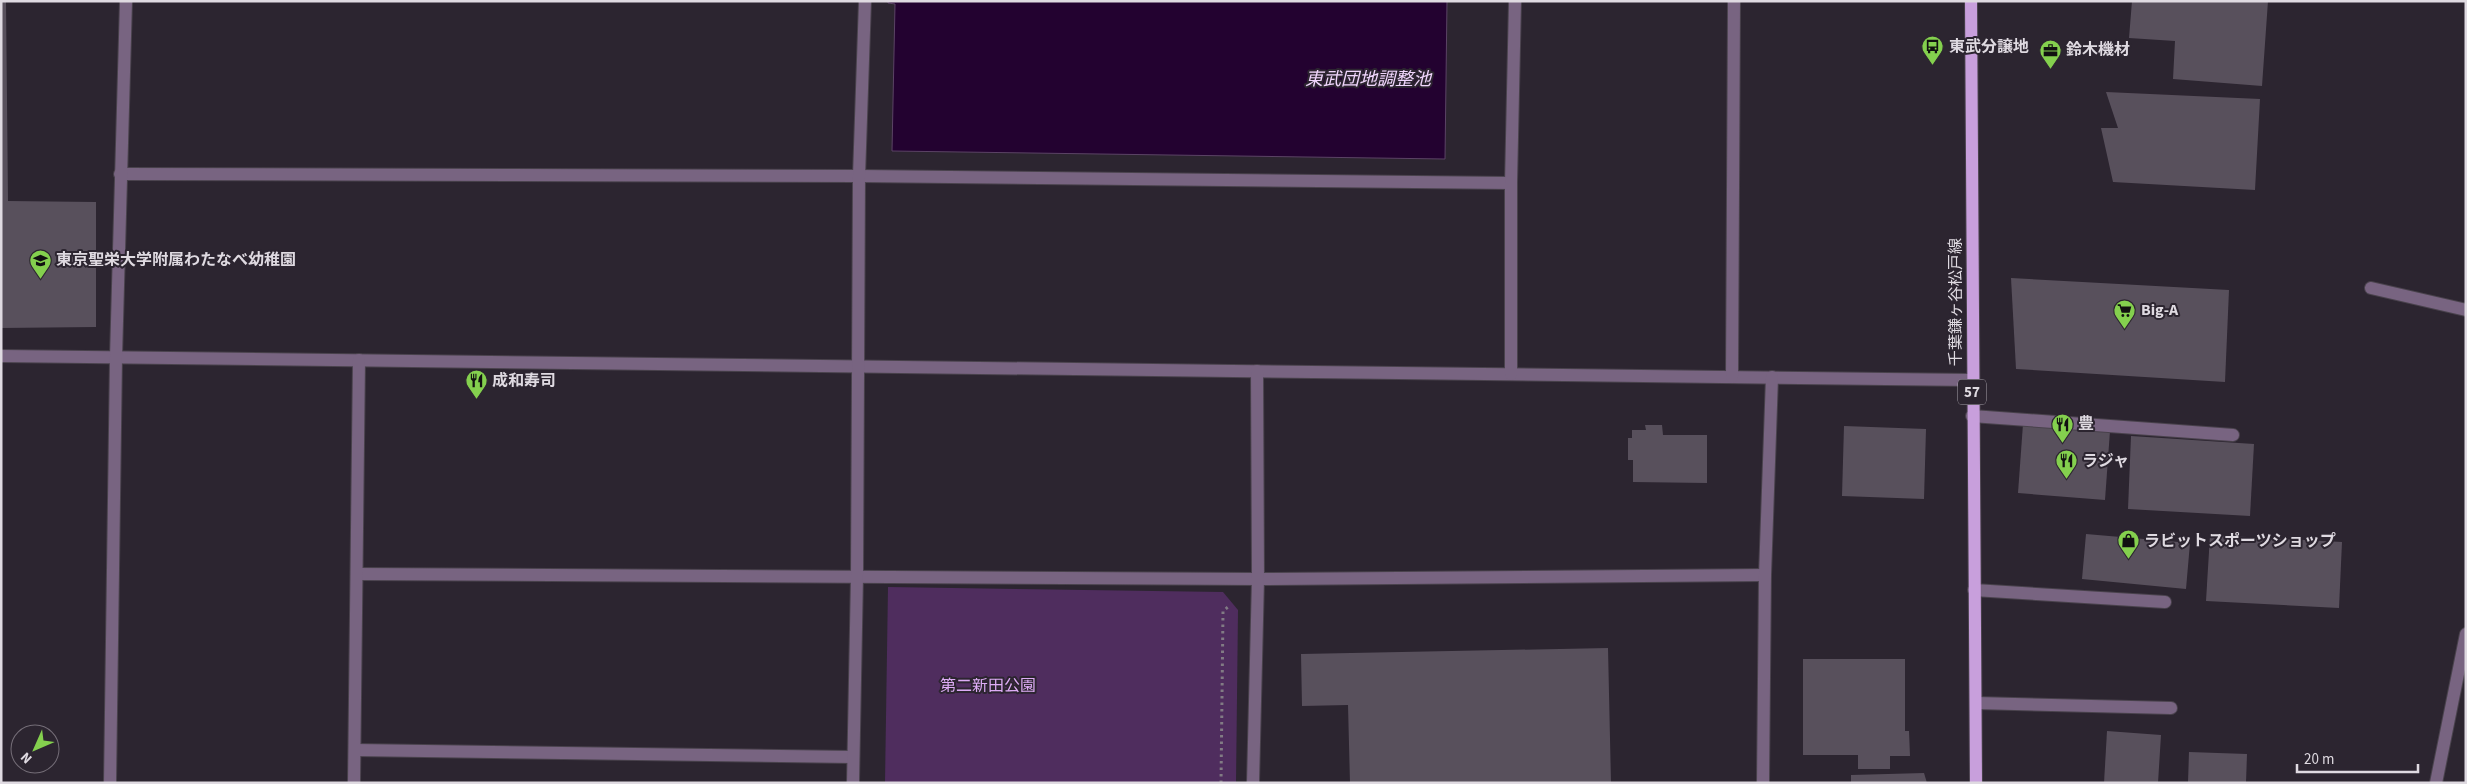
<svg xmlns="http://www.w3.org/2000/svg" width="2467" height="784" viewBox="0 0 2467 784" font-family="'Source Sans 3','Noto Sans JP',sans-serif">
	<rect width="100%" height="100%" fill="#2c2530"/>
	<polygon fill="#4f2d5e" points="888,587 1223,592 1238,610 1236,783 885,783"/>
	<polygon fill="#230230" stroke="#5b4365" points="888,1 1447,1 1445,159 892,151 895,4 888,3"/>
	<g fill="#58505c">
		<polygon points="1,1 6,1 8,201 96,202 96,327 1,328"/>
		<polygon points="2132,1 2268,1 2262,86 2173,79 2175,41 2129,38"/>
		<polygon points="2106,92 2260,99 2255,190 2113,182 2101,128 2118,128"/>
		<polygon points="2011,278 2229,290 2225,382 2016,369"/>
		<polygon points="2023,424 2110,431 2105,500 2018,493"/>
		<polygon points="1645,425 1662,425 1663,435 1707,435 1707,483 1633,482 1633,460 1628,460 1628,438 1632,438 1632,430 1646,430"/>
		<polygon points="1844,426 1926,429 1924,499 1842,496"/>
		<polygon points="2131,436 2254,444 2250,516 2128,509"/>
		<polygon points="2086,534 2190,543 2186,589 2082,579"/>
		<polygon points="2210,535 2342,542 2339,608 2206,601"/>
		<polygon points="1608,648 1611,783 1350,783 1348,705 1302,706 1301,654"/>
		<polygon points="1803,659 1905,659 1905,731 1909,731 1910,756 1890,756 1890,769 1858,769 1858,755 1803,755"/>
		<polygon points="2107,731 2161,735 2158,783 2104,783"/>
		<polygon points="2189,752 2247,754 2246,783 2188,783"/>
		<polygon points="1924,773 1927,783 1851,783 1851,775"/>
	</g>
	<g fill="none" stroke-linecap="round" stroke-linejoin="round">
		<defs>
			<g id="minor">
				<polyline points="120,174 859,176 1511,183"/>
				<polyline points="2371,288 2466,310"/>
				<polyline points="1,356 1972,380"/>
				<polyline points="1511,374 1511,183 1515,1"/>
				<polyline points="1732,377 1734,1"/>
				<polyline points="1972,416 2233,435"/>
				<polyline points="357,574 1258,579 1765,575"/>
				<polyline points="1974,590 2165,602"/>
				<polyline points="1976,703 2171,708"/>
				<polyline points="355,750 853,757"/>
				<polyline points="110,783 116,357 126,1"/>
				<polyline points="354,783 359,360"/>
				<polyline points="853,783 857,576 859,176 865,1"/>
				<polyline points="1253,783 1258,579 1257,371"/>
				<polyline points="1763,783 1765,575 1772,377"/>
				<polyline points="2436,783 2466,634"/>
			</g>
			<polyline id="major" points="1971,1 1976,783"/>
		</defs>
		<use href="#minor" stroke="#49424c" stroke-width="14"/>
		<use href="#major" stroke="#49424c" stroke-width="14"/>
		<polyline stroke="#817b84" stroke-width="3" stroke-dasharray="2.5 4" stroke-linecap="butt" points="1221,783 1223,611 1228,607"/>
		<use href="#minor" stroke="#786481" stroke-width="12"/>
		<use href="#major" stroke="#c89fdc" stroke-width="12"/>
	</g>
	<defs>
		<symbol id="bus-pin" viewBox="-11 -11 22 30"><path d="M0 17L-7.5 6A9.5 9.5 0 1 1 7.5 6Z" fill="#84d04e" stroke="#2c2530"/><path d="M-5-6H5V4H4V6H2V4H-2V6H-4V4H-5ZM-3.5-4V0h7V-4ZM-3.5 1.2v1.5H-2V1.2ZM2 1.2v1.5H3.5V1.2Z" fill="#111"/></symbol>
		<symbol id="office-pin" viewBox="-11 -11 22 30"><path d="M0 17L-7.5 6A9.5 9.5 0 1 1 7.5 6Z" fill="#84d04e" stroke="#2c2530"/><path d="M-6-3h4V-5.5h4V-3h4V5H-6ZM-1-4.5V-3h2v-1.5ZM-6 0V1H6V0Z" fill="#111"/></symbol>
		<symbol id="school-pin" viewBox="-11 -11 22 30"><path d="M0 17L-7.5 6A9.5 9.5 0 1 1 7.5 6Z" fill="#84d04e" stroke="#2c2530"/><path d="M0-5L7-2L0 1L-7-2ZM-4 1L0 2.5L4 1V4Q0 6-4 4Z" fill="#111"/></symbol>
		<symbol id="supermarket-pin" viewBox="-11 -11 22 30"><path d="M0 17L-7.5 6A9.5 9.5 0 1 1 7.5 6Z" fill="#84d04e" stroke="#2c2530"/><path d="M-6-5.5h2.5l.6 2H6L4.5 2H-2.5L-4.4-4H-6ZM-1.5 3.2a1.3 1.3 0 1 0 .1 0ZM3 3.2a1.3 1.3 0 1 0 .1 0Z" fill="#111"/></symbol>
		<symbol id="restaurant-pin" viewBox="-11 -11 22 30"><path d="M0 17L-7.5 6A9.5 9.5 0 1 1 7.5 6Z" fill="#84d04e" stroke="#2c2530"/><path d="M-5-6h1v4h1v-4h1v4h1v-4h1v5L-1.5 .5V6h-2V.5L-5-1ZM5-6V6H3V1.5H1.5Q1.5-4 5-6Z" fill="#111"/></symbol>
		<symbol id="shop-pin" viewBox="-11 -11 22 30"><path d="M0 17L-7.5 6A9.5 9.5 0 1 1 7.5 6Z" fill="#84d04e" stroke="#2c2530"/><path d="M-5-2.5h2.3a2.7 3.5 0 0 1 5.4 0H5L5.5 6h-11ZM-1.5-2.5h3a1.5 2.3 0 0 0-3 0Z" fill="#111"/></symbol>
	</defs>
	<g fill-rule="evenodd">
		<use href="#bus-pin" x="1920" y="34" width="25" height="34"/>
		<use href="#office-pin" x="2038" y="38" width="25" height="34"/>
		<use href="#school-pin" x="28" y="248" width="25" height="34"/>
		<use href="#supermarket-pin" x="2112" y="298" width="25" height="34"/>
		<use href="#restaurant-pin" x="464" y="368" width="25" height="34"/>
		<use href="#restaurant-pin" x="2050" y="412" width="25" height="34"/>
		<use href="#restaurant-pin" x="2054" y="448" width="25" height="34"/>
		<use href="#shop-pin" x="2116" y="528" width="25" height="34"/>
	</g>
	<g text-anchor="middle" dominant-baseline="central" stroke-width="4" stroke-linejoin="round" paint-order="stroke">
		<rect fill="#2c2530" stroke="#a9a4ac" stroke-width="1" x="1958" y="379.5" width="28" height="25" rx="4"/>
		<g font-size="15" font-weight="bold" fill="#dfdae1">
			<text x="1972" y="392">57</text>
		</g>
		<g font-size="16" font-weight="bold" fill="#dfdae1" stroke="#2c2530" text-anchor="start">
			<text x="1949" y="47">東武分譲地</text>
			<text x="2066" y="50">鈴木機材</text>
			<text x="56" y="260">東京聖栄大学附属わたなべ幼稚園</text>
			<text x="2141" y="310">Big-A</text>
			<text x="492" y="381">成和寿司</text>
			<text x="2078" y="424">豊</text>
			<text x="2082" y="461">ラジャ</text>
			<text x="2144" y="541">ラビットスポーツショップ</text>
		</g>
		<g font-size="16" fill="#dfdae1" stroke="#2c2530">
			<text transform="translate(1956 302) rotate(-90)">千葉鎌ヶ谷松戸線</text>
		</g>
		<g font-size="16" fill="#deacf6" stroke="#2c2530">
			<text x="988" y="686">第二新田公園</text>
		</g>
		<g font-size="18" font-style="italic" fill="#f0d6fc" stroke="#2c2530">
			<text x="1368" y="79">東武団地調整池</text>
		</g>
	</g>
	<rect width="2467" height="784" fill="none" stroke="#dfdae1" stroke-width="5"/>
	<g transform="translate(35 749) rotate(225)"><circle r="24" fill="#2c2530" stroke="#746d77"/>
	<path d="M0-4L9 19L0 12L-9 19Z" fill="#84d04e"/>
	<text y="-8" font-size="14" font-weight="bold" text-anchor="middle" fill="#dfdae1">N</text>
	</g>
	<path d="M2297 764v8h121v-8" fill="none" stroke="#dfdae1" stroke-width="2.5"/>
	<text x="2304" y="764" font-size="15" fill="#dfdae1" stroke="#2c2530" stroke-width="4" paint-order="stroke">20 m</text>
</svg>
